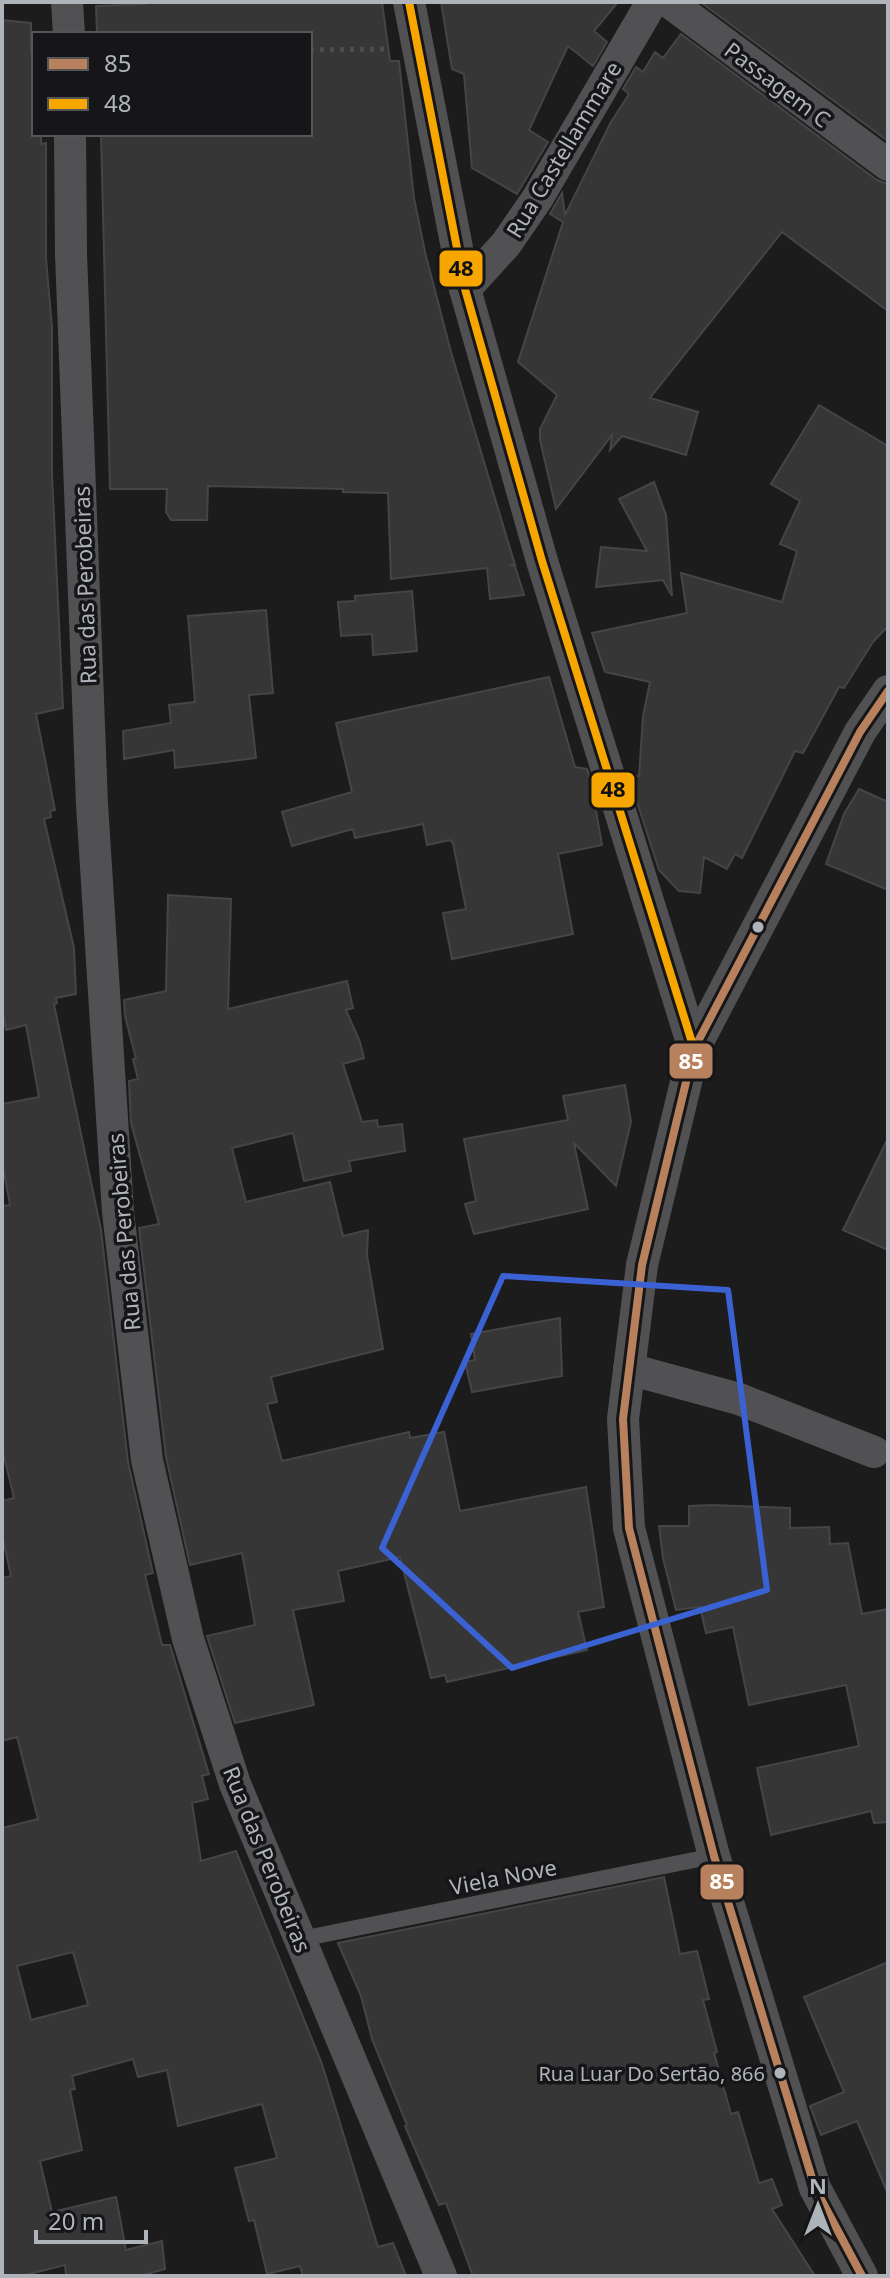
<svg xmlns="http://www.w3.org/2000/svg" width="890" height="2278" viewBox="0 0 890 2278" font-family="'Noto Sans',sans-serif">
	<rect width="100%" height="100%" fill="#1c1c1c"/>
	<g fill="#363637" stroke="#454548" stroke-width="2" fill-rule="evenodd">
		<polygon points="145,2 382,2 390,61 399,61 414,198 425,252 451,352 515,565 510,565 515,566 524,595 490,599 487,568 391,579 388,493 343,492 343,489 208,486 207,520 171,520 166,512 167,489 110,489 101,134 310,134 310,34 97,34 96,6 145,4"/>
		<polygon points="441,2 618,2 594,31 607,42 593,66 568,46 529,130 548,142 517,194 472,168 464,74 452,69"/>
		<polygon points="705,2 888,2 888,141 703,4"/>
		<path d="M2,20L31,23V53H34V134H41V144L46,143V258L52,327V474L63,708L36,714L55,810L50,811L51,817L44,819L74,948L76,994L56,998L57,1003L54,1004L101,1230L128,1462L153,1573L145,1575L162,1645H170L209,1774L202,1776L208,1799L192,1803L201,1861L236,1851L322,2064L378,2247L393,2243L406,2276H303L300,2266L267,2274L254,2220L249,2221L235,2168L277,2158L262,2104L178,2126L167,2070L138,2077L133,2059L72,2076L75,2089L70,2090L82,2150L40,2161L52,2212L116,2197L126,2250L162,2241L165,2269L140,2276H66L65,2265L21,2276H2V1828L38,1819L17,1737L2,1741V1578L11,1576L2,1534V1501L14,1498L2,1448V1206L10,1205L2,1162V1104L39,1097L26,1025L6,1030L2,1007ZM73,1952L88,2005L31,2020L17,1966Z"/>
		<polygon points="681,34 877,180 888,184 888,311 782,232 650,398 698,412 686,455 622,436 610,450 612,435 556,509 540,440 540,429 557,395 518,362 563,222 550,214 562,193 565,215 611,122 629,94 623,89 636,67 643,72 655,52 663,58"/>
		<polygon points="819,405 888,446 888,626 873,642 844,688 839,687 803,753 795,751 742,858 735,854 727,869 704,857 700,893 679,891 659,870 628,774 639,776 643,716 650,682 605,672 592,633 687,613 681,573 782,602 797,551 780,544 800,501 771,484"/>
		<polygon points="654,482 666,515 672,596 663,580 596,587 601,547 647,551 619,499"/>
		<polygon points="412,591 417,651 373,655 372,634 341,636 338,602 355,601 355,596"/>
		<polygon points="266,610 273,693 249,695 256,758 175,768 174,750 124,759 123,731 171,723 169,705 195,702 188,616"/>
		<polygon points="549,677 575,767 587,769 600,809 595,805 602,845 558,854 573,934 452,959 443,913 466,909 453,843 450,840 427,845 423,824 355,838 353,829 292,846 282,812 352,792 336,723"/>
		<polygon points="859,789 888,802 888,890 826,864 844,814"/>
		<polygon points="168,895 231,899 228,1009 347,981 353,1008 346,1010 360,1042 364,1058 343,1064 362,1122 377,1120 378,1127 402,1124 405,1151 349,1161 351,1171 304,1181 293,1133 232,1148 246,1202 330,1182 343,1236 368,1230 367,1255 383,1349 271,1377 277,1402 267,1404 282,1461 409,1432 410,1438 444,1432 460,1511 586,1487 604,1607 578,1612 587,1650 447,1682 445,1675 431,1678 400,1557 338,1571 344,1601 293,1610 314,1705 235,1723 207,1636 255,1625 242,1553 190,1565 166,1457 139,1228 159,1224 131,1123 129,1081 138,1079 133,1059 136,1059 125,1016 124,1000 166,991"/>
		<polygon points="625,1085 631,1122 616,1186 574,1143 588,1209 474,1234 465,1204 476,1201 464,1139 568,1120 563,1096"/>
		<polygon points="888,1138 888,1250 843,1230"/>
		<polygon points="560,1318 562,1376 472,1392 465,1362 475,1360 471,1334"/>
		<polygon points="712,1505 790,1508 790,1528 829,1527 830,1544 848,1543 862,1614 888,1609 888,1822 874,1823 871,1811 771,1835 757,1768 859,1746 846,1685 749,1705 733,1627 706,1633 700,1607 676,1610 663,1558 659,1526 689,1526 689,1506"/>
		<polygon points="664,1877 680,1954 697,1951 709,1999 703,2000 717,2052 714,2053 731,2114 738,2112 759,2183 772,2179 782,2205 772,2209 815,2276 473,2276 446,2203 439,2205 405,2126 407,2125 372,2039 361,1996 338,1943"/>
		<polygon points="888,1962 888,2194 857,2121 821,2135 810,2106 844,2092 804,1997"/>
	</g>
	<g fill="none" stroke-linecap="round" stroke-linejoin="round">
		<polyline stroke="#4c4d4f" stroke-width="5" stroke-dasharray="4 6" stroke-linecap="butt" points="310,50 385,49"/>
		<polyline stroke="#515154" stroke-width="16" points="301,1939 714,1856"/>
		<g stroke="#515154" stroke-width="32">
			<polyline points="67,2 69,34"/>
			<polyline points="409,2 465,289 542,561 694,1049"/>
			<polyline points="669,2 888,165"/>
			<polyline points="70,134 71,254 92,804 118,1212 147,1460 188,1639 235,1784 441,2276"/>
			<polyline points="465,289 506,244 537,199 652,2"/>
			<polyline points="629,1369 739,1399 874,1452"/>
			<polyline points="862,2276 815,2188 714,1856 629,1528 623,1419 642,1265 694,1049 860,732 888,691"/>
		</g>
		<defs>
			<polyline id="bus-1" points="862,2276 815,2188 714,1856 629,1528 623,1419 642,1265 694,1049 860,732 888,691"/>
			<polyline id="bus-2" points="409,2 465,289 542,561 694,1049"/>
		</defs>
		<use href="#bus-1" stroke="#161618" stroke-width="14"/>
		<use href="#bus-2" stroke="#161618" stroke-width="14"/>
		<use href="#bus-1" stroke="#b6815c" stroke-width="8"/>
		<use href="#bus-2" stroke="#f7a600" stroke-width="8"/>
	</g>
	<path fill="none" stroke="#3a62d2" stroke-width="6" stroke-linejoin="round" d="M503,1276L728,1290L767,1590L512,1668L382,1548Z"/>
	<g fill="#afb3ba" stroke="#161618" stroke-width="3">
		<circle cx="758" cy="927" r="7"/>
		<circle cx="780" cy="2073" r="7"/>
	</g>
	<g text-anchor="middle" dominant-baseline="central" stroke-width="7" stroke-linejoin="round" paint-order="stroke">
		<g font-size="20" fill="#afb3ba" stroke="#161618" text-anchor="end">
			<text x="765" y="2073">Rua Luar Do Sertão, 866</text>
		</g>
		<g font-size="22" fill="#afb3ba" stroke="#161618">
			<text transform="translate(778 84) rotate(37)">Passagem C</text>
			<text transform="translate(563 149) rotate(-59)">Rua Castellammare</text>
			<text transform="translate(84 585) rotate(-92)">Rua das Perobeiras</text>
			<text transform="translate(123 1232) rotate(-95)">Rua das Perobeiras</text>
			<text transform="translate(268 1859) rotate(68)">Rua das Perobeiras</text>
			<text transform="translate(503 1876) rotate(-11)">Viela Nove</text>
		</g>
	</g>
	<g stroke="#161618" stroke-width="3">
		<rect x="438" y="249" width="46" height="39" rx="8" fill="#f7a600"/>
		<rect x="590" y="771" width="46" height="38" rx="8" fill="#f7a600"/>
		<rect x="668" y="1042" width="46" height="38" rx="8" fill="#b6815c"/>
		<rect x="699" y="1863" width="46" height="38" rx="8" fill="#b6815c"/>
	</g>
	<g font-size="22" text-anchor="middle" font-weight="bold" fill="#fff">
		<text x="691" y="1069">85</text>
		<text x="722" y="1889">85</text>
	</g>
	<g font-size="22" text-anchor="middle" font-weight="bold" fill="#111">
		<text x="461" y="276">48</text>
		<text x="613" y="797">48</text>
	</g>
	<rect width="890" height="2278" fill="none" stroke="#afb3ba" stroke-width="8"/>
	<rect x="32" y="32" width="280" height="104" fill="#161618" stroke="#535559" stroke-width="2"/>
	<rect x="48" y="58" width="40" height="12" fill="#b6815c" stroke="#535559" stroke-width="2"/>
	<text x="104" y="72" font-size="24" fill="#afb3ba">85</text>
	<rect x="48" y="98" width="40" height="12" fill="#f7a600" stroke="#535559" stroke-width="2"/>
	<text x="104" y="112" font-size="24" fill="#afb3ba">48</text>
	<g transform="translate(818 2206)" stroke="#161618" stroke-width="6" paint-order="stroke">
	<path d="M0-6L14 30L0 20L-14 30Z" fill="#afb3ba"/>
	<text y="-12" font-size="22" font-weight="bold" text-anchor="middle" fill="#afb3ba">N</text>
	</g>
	<path d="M36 2230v12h110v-12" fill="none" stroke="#afb3ba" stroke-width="4"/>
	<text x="48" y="2230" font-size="24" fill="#afb3ba" stroke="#161618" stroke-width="6" paint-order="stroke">20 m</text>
</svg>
